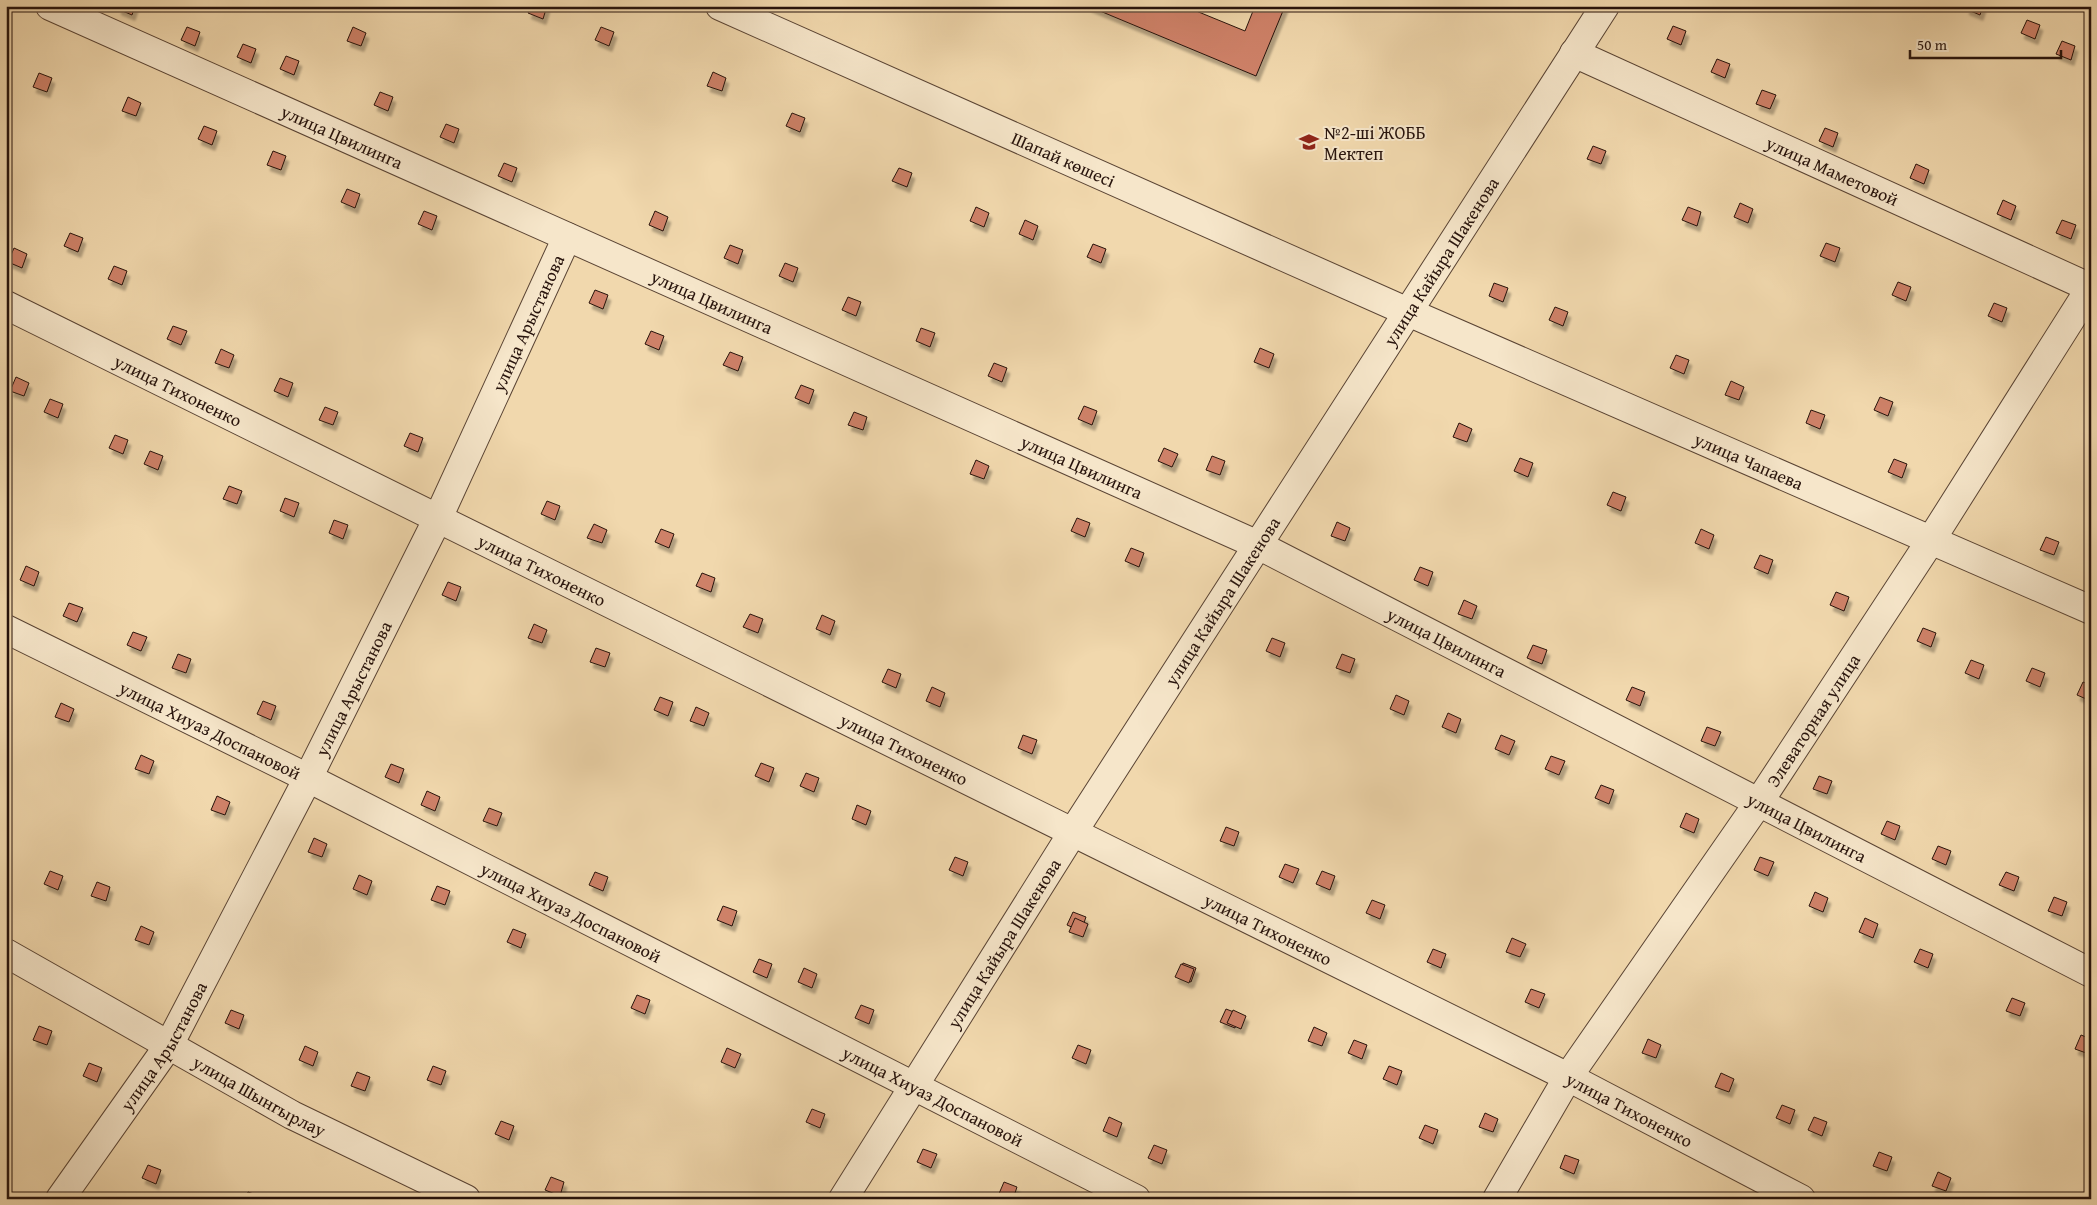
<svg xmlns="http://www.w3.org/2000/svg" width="2097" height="1205" viewBox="0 0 2097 1205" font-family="'Gentium Book Plus',serif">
	<defs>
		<filter id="shadow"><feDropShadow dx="3" dy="5.5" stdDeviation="1" flood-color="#0004"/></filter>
	</defs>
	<rect width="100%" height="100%" fill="#f1d8ad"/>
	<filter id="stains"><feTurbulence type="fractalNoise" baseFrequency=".004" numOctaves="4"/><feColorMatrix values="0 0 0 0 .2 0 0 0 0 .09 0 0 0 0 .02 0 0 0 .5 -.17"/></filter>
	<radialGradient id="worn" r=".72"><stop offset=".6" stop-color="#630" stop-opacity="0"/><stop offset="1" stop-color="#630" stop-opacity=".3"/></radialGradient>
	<g fill="#ce8167" stroke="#27130c" filter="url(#shadow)">
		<polygon points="119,6 135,6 132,15 118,9"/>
		<polygon points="532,6 547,6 543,19 528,13"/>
		<polygon points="1088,6 1184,6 1245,31 1255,6 1285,6 1256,76"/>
		<polygon points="1967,6 1983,6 1980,15 1966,9"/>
		<polygon points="2027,20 2040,25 2035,39 2021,33"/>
		<polygon points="1673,26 1686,31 1681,45 1667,39"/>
		<polygon points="187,27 200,32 195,46 181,40"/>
		<polygon points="353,27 366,33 361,46 347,41"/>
		<polygon points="601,27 614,32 609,46 595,40"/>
		<polygon points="2062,41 2075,46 2071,60 2056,54"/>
		<polygon points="243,44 256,49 251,63 237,57"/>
		<polygon points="286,56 299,61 294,75 280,69"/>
		<polygon points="1717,59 1730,64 1725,78 1711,72"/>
		<polygon points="713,72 726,78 722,91 707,86"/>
		<polygon points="39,73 52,78 47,92 33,87"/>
		<polygon points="1762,90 1776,95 1770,109 1756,104"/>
		<polygon points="380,92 393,97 388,111 374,105"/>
		<polygon points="128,97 141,103 136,116 122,111"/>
		<polygon points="792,113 805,118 800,132 786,126"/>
		<polygon points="446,124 459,129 454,143 440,137"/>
		<polygon points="204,126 217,131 212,145 198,139"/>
		<polygon points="1825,128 1838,133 1833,147 1819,141"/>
		<polygon points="1593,146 1606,151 1601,164 1587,159"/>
		<polygon points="273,151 286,156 281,170 267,165"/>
		<polygon points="504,163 517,168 512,182 498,176"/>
		<polygon points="1916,164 1929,170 1924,184 1910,178"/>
		<polygon points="899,168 912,173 907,187 892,181"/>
		<polygon points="347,189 360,194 355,208 341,202"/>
		<polygon points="2003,200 2016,206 2011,220 1997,214"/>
		<polygon points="1740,203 1753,209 1748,223 1734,217"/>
		<polygon points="976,207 989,213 984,227 970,221"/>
		<polygon points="1688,207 1701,212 1697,226 1682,220"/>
		<polygon points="424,211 437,216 432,230 418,224"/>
		<polygon points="655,211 668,217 663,231 649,225"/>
		<polygon points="1025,220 1038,226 1033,240 1019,234"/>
		<polygon points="2062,220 2076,225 2071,239 2056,233"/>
		<polygon points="70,233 83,238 78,252 64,246"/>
		<polygon points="1826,243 1840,248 1835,262 1820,256"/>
		<polygon points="1093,244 1106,249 1101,263 1087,257"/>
		<polygon points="730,245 743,250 738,264 724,258"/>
		<polygon points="14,248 27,254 22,268 8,262"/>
		<polygon points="785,263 798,268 793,282 779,276"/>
		<polygon points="114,266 127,271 122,285 108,279"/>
		<polygon points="1898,282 1911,287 1906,301 1892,295"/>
		<polygon points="1494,283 1508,288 1503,302 1489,296"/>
		<polygon points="595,290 608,295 603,309 589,303"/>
		<polygon points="848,297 861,302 856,316 842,310"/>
		<polygon points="1994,303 2007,308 2002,322 1988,316"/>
		<polygon points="1555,307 1568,312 1563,326 1549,320"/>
		<polygon points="173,326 187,331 181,345 167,339"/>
		<polygon points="921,328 935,333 930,347 916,341"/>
		<polygon points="651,331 664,336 659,350 645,344"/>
		<polygon points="1260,348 1274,354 1269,368 1254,362"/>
		<polygon points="221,349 234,355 229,368 215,363"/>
		<polygon points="730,352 743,357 738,371 723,365"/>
		<polygon points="1676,355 1689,360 1684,374 1670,368"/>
		<polygon points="994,363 1007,368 1002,382 988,376"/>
		<polygon points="16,377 29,383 24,396 10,391"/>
		<polygon points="280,378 293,383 288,397 274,391"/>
		<polygon points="1731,381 1744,387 1739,400 1725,395"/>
		<polygon points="801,385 814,390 809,404 795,398"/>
		<polygon points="1880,397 1893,402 1888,416 1874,410"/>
		<polygon points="50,399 63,404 58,418 44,412"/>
		<polygon points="1084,406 1097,411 1092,425 1078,419"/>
		<polygon points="325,407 338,412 333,425 319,420"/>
		<polygon points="1811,410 1825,415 1820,429 1806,423"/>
		<polygon points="854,412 867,417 863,430 848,425"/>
		<polygon points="1459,423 1472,429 1467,442 1453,437"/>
		<polygon points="410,433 423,438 418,452 404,446"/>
		<polygon points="115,435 128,440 123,454 109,448"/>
		<polygon points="1164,448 1178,454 1172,467 1158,461"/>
		<polygon points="150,451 163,456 158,470 144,464"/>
		<polygon points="1212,456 1225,461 1220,475 1206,470"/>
		<polygon points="1520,458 1533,463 1528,477 1514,471"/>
		<polygon points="1894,459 1907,464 1902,478 1888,472"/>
		<polygon points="976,460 989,466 984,479 970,474"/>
		<polygon points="229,486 242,491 237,504 223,499"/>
		<polygon points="1613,492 1626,497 1621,511 1607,505"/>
		<polygon points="285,498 299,503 294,517 280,511"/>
		<polygon points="547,501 560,506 555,520 541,514"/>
		<polygon points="1077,518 1090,523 1085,537 1071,531"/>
		<polygon points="334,520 348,525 343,539 329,533"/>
		<polygon points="1337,522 1350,528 1345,541 1331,536"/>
		<polygon points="594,524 607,530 602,543 587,538"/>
		<polygon points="661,529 674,534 669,548 655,542"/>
		<polygon points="1701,529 1714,535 1709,549 1695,543"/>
		<polygon points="2046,537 2059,542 2054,555 2040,550"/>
		<polygon points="1131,548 1144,553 1139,567 1125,561"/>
		<polygon points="1760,555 1773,560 1768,574 1754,568"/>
		<polygon points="26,566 39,572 34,586 20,580"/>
		<polygon points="1420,567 1433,572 1428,586 1414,580"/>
		<polygon points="702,573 715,578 711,592 696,586"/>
		<polygon points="448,582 461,587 456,601 442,595"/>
		<polygon points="1836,592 1849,597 1844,611 1830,605"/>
		<polygon points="1464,600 1477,606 1472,619 1458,614"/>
		<polygon points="69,603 83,608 77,622 63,616"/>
		<polygon points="750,614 763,619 758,633 743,627"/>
		<polygon points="822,615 835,621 830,635 816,629"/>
		<polygon points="534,624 547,630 542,643 528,638"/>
		<polygon points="1923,628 1936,633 1931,647 1917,641"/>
		<polygon points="133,632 147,637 141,651 127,645"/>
		<polygon points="1272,638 1285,643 1280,657 1266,651"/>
		<polygon points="1533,645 1547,650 1542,664 1527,658"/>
		<polygon points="596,648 610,653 605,667 590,662"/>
		<polygon points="178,654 191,659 186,673 172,668"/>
		<polygon points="1342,654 1355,659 1350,673 1336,668"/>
		<polygon points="1971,660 1984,665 1979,679 1965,673"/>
		<polygon points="2032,668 2045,673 2040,687 2026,681"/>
		<polygon points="888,669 901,674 896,688 882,682"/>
		<polygon points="2083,682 2091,685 2091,701 2077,695"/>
		<polygon points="932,687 945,693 940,707 926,701"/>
		<polygon points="1632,687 1645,692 1640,706 1626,700"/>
		<polygon points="1396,695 1409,701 1404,715 1390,709"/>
		<polygon points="660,697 673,702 668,716 654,710"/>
		<polygon points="263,701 276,706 271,720 257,714"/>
		<polygon points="61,703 74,709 69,722 55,717"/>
		<polygon points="696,707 709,713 704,726 690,721"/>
		<polygon points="1448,713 1461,719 1456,733 1442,727"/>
		<polygon points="1707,727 1721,732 1715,746 1701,741"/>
		<polygon points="1023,735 1037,740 1032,754 1018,748"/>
		<polygon points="1501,735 1515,741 1509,755 1495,749"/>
		<polygon points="141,755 154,761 149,774 135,769"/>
		<polygon points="1551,756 1565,761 1559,775 1545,769"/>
		<polygon points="761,763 774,768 769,782 755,776"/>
		<polygon points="391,764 404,769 399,783 385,777"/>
		<polygon points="806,773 819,778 814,792 800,786"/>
		<polygon points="1819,776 1832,781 1827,794 1813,789"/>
		<polygon points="1601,785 1614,790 1609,804 1595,798"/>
		<polygon points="427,791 440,797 435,811 421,805"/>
		<polygon points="217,796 230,802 225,815 211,810"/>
		<polygon points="857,805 871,811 866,825 852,819"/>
		<polygon points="489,808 502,813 497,826 483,821"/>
		<polygon points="1686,813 1699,819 1694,833 1680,827"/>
		<polygon points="1887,821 1900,826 1895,840 1881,834"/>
		<polygon points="1226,827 1239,832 1234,846 1220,841"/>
		<polygon points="314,838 327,844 322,857 308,852"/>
		<polygon points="1938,846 1951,851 1946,865 1932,859"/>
		<polygon points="955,857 968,862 963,876 949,870"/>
		<polygon points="1760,857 1774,862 1768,876 1754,870"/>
		<polygon points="1285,864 1299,869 1293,883 1279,877"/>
		<polygon points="50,871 63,876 58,890 44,884"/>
		<polygon points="1322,871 1335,876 1330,890 1316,884"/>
		<polygon points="595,872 608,877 603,891 589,885"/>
		<polygon points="2006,872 2019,877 2014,891 1999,885"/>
		<polygon points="359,875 372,881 367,895 353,889"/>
		<polygon points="97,882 110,887 106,901 91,896"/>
		<polygon points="437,886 450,891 445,905 431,900"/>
		<polygon points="1815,892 1828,898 1823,912 1809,906"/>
		<polygon points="2054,897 2067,902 2062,916 2048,911"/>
		<polygon points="1372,900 1385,905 1380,919 1366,913"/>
		<polygon points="723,906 737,911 732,926 717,920"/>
		<polygon points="1073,912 1086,917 1081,931 1067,925"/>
		<polygon points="1075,918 1088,924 1083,937 1069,932"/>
		<polygon points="1865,918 1878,924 1873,938 1859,932"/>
		<polygon points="141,926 154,932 149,945 135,940"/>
		<polygon points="513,929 526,934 521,948 507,942"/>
		<polygon points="1512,938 1526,944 1520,957 1506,952"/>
		<polygon points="1433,949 1446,954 1441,968 1427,962"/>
		<polygon points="1920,949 1933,954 1928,968 1914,962"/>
		<polygon points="759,959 772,964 767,978 753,972"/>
		<polygon points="1183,963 1196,968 1191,982 1177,977"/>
		<polygon points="1181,964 1194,969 1189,983 1175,977"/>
		<polygon points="804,968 817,974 812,988 798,982"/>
		<polygon points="1531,989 1545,994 1539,1008 1525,1002"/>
		<polygon points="637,995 650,1000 645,1014 631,1008"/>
		<polygon points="2012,998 2025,1003 2020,1016 2006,1011"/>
		<polygon points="861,1005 874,1010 869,1024 855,1018"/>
		<polygon points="1226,1009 1239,1014 1235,1028 1220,1022"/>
		<polygon points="231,1010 244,1015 239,1029 225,1023"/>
		<polygon points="1233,1010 1246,1016 1241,1029 1227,1023"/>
		<polygon points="39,1026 52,1031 47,1045 33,1040"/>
		<polygon points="1314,1027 1327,1033 1322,1046 1308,1041"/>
		<polygon points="2081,1035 2091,1039 2089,1054 2075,1049"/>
		<polygon points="1648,1039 1661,1045 1656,1058 1642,1053"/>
		<polygon points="1354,1040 1367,1045 1362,1059 1348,1053"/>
		<polygon points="1078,1045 1091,1050 1086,1064 1072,1058"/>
		<polygon points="305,1046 318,1052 313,1066 299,1060"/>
		<polygon points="727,1048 741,1054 735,1068 721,1062"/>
		<polygon points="89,1063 102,1068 97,1082 83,1076"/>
		<polygon points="433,1066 446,1071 441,1085 427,1080"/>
		<polygon points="1389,1066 1402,1071 1397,1085 1383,1079"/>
		<polygon points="357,1072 370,1077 365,1091 351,1086"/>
		<polygon points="1721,1073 1734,1079 1729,1092 1715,1087"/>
		<polygon points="1782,1105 1795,1110 1790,1124 1776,1118"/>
		<polygon points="812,1109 825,1114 820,1128 806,1122"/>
		<polygon points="1485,1113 1498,1119 1493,1132 1479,1127"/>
		<polygon points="1109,1117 1122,1123 1117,1137 1103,1131"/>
		<polygon points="1814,1117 1827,1122 1822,1136 1808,1130"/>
		<polygon points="501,1121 514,1126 509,1140 495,1134"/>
		<polygon points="1425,1125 1438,1130 1433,1144 1419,1138"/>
		<polygon points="1154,1145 1167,1150 1162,1164 1148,1158"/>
		<polygon points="923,1149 937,1154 931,1168 917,1162"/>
		<polygon points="1879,1152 1892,1157 1887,1171 1873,1166"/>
		<polygon points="1565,1155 1579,1160 1574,1174 1560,1168"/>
		<polygon points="148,1165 161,1170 156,1184 142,1178"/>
		<polygon points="1938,1172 1951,1178 1946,1191 1932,1186"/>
		<polygon points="551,1177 564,1182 560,1196 545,1190"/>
		<polygon points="1004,1182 1017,1187 1013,1199 1006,1199 998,1196"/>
		<polygon points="248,1192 262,1197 261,1199 245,1199"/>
	</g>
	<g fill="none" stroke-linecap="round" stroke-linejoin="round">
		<defs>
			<g id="minor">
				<path id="s1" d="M50,6L1258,545L2091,973"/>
				<path id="s2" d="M720,6L1408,312L2091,610"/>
				<path id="s3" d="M1574,53L2091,288"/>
				<path id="s4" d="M6,305L1568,1077L1801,1199"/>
				<path id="s5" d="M6,629L308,778L1136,1199"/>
				<path id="s6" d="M6,953L292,1115L466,1199"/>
				<path id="s7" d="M60,1199L169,1045L308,778L438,518L567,237"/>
				<path id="s8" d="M843,1199L1073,832L1605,6"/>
				<path id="s9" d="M1497,1199L1568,1077L1759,802L1931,540L2091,287"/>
			</g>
		</defs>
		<use href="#minor" stroke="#5a4434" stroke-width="30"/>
		<use href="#minor" stroke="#f6e6ca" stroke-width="28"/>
	</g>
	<defs>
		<symbol id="school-bare" viewBox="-9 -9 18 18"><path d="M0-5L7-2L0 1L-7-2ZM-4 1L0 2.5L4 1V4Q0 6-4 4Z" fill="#8f2418" stroke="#f6e6ca" stroke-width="2.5" paint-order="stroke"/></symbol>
	</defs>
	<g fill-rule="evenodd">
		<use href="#school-bare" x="1295" y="128" width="28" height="28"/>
	</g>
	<g text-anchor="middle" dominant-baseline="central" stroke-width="4" stroke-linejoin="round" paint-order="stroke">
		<g font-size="18" fill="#27130c" stroke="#f6e6ca" text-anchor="start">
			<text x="1324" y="132">№2-ші ЖОББ<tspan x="1324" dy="21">Мектеп</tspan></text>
		</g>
		<g font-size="18" fill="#27130c" stroke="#f6e6ca">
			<text stroke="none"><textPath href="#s1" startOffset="320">улица Цвилинга</textPath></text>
			<text stroke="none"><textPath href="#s2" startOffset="376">Шапай көшесі</textPath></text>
			<text stroke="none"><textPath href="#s3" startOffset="284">улица Маметовой</textPath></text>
			<text stroke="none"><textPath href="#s8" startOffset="1112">улица Кайыра Шакенова</textPath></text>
			<text stroke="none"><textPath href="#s1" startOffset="725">улица Цвилинга</textPath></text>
			<text stroke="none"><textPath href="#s7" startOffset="995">улица Арыстанова</textPath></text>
			<text stroke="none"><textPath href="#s4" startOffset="192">улица Тихоненко</textPath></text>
			<text stroke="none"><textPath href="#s2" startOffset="1125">улица Чапаева</textPath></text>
			<text stroke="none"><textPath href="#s1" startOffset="1130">улица Цвилинга</textPath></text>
			<text stroke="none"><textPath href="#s4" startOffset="598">улица Тихоненко</textPath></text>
			<text stroke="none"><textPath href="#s8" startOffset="708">улица Кайыра Шакенова</textPath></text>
			<text stroke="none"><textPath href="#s1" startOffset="1535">улица Цвилинга</textPath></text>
			<text stroke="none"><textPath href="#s7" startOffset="590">улица Арыстанова</textPath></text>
			<text stroke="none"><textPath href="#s9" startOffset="574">Элеваторная улица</textPath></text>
			<text stroke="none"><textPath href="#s5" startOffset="228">улица Хиуаз Доспановой</textPath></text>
			<text stroke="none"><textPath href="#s4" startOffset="1002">улица Тихоненко</textPath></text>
			<text stroke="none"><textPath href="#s1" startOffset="1940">улица Цвилинга</textPath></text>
			<text stroke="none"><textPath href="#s5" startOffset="632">улица Хиуаз Доспановой</textPath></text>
			<text stroke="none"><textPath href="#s4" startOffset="1408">улица Тихоненко</textPath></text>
			<text stroke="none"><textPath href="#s8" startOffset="302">улица Кайыра Шакенова</textPath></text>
			<text stroke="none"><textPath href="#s7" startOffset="185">улица Арыстанова</textPath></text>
			<text stroke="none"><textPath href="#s6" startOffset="291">улица Шынгырлау</textPath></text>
			<text stroke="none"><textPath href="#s5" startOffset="1038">улица Хиуаз Доспановой</textPath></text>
			<text stroke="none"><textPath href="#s4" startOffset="1812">улица Тихоненко</textPath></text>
		</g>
	</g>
	<rect width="2097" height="1205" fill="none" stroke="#f1d8ad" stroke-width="25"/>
	<rect x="8" y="8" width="2082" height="1190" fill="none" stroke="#27130c" stroke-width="2.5"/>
	<rect x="12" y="12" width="2072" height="1180" fill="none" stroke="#27130c"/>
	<path d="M1910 50v8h151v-8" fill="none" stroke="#27130c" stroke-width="2.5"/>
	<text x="1917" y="50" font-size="15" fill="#27130c" stroke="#f6e6ca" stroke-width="4" paint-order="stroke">50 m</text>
	<rect width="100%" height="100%" filter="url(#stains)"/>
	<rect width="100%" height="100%" fill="url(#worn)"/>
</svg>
